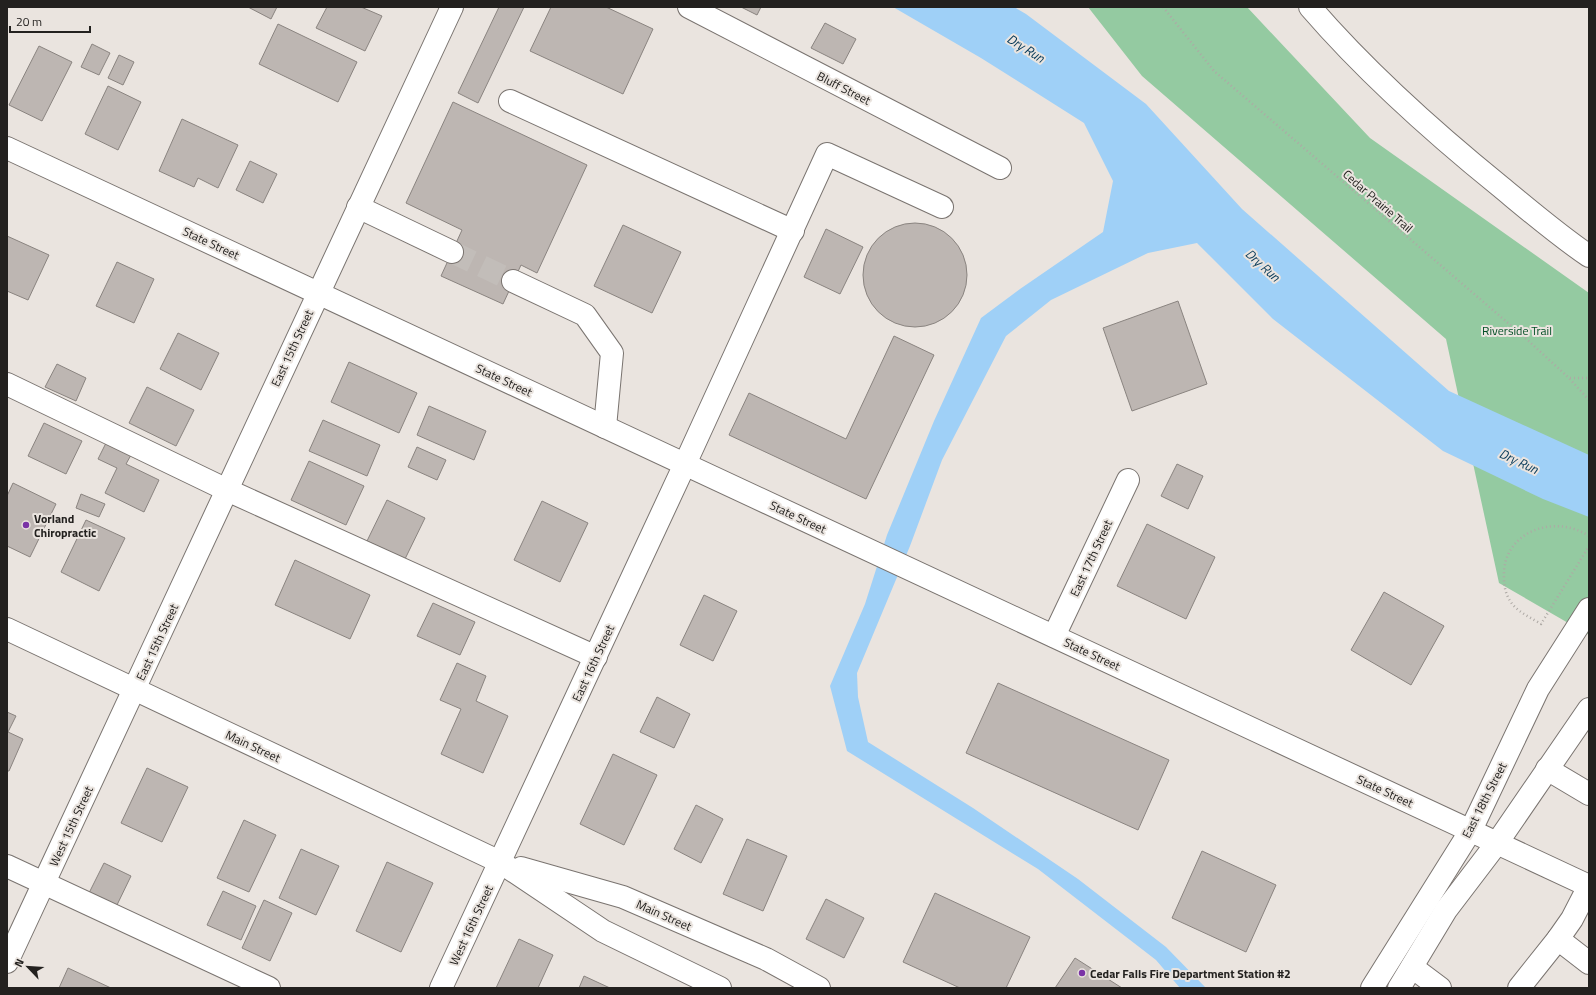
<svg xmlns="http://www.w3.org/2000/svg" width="1596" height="995" viewBox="0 0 1596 995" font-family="'Titillium Web',sans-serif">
	<rect width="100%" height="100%" fill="#eae4df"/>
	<polygon fill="#94caa1" points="1088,7 1247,7 1370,138 1589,293 1589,635 1499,583 1446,339 1142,76"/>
	<polygon fill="#9fd0f7" points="893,7 1014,7 1026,14 1146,104 1242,209 1449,391 1589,455 1589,517 1543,499 1443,451 1273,319 1197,243 1148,253 1051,300 1006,336 942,460 910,546 857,673 858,697 868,742 973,808 1078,879 1166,947 1206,988 1180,988 1156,960 1038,869 847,751 830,686 865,604 887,535 934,421 981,318 1020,289 1103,232 1113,181 1084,123 981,58"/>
	<g fill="#bdb6b2" stroke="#8a8480">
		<polygon points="248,7 277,7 271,19"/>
		<polygon points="327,7 361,7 382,16 365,51 316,28"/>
		<polygon points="499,7 524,7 478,103 458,93"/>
		<polygon points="551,7 606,7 653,29 623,94 530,51"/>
		<polygon points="741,7 761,7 757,15"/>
		<polygon points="825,23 856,39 843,64 811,48"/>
		<polygon points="278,24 357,62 338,102 259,64"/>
		<polygon points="92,44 110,53 99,75 81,67"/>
		<polygon points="39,46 72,62 42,121 9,105"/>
		<polygon points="119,55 134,62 123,85 108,78"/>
		<polygon points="108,86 141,102 118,150 85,134"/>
		<polygon points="453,102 587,165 537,273 521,265 503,304 441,276 462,230 406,203"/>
		<polygon points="182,119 238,145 218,188 198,178 194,187 159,171"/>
		<polygon points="250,161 277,174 263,203 236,190"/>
		<circle cx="915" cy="275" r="52"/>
		<polygon points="623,225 681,252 652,313 594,286"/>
		<polygon points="826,229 863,247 840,294 804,277"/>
		<polygon points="7,236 49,255 28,300 7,291"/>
		<polygon points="117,262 154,279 134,323 96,306"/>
		<polygon points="1178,301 1207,384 1132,411 1103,328"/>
		<polygon points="178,333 219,353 201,390 160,369"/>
		<polygon points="894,336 934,355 866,499 729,435 749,393 846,439"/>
		<polygon points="349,362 417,393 399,433 331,402"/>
		<polygon points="57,364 86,378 76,401 45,387"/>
		<polygon points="147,387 194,410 176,446 129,423"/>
		<polygon points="429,406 486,431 474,460 417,435"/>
		<polygon points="323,420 380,445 367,476 309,451"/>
		<polygon points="44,423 82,441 66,474 28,456"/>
		<polygon points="106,443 131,455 126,464 159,480 144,512 105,493 117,468 98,459"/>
		<polygon points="417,447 446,460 437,480 408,467"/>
		<polygon points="309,461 364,486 346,525 291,500"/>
		<polygon points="1177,464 1203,476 1188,509 1161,496"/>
		<polygon points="13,483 56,504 30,557 7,546 7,496"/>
		<polygon points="81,494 105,504 99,517 76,508"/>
		<polygon points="387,500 425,518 405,559 367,541"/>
		<polygon points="542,501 588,523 560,582 514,560"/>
		<polygon points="86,520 125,538 99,591 61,572"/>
		<polygon points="1147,524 1215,557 1186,619 1117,586"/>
		<polygon points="295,560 370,595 350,639 275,605"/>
		<polygon points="1384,592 1444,626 1411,685 1351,650"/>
		<polygon points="704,595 737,611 713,661 680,645"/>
		<polygon points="433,603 475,622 460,655 417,636"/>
		<polygon points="457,663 486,676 476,701 508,716 483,773 441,754 461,709 440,700"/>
		<polygon points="998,683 1169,760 1138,830 966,753"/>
		<polygon points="657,697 690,714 674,748 640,732"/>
		<polygon points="7,712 16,716 8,732 23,739 9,771 7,771"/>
		<polygon points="613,754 657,775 624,845 580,824"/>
		<polygon points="147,768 188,787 162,842 121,823"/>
		<polygon points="696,805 723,819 701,863 674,849"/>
		<polygon points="244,820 276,835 249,892 217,878"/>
		<polygon points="747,839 787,856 763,911 723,894"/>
		<polygon points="301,849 339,866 316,915 279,898"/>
		<polygon points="1202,851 1276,885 1246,952 1172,918"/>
		<polygon points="387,862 433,883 401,952 356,931"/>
		<polygon points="104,863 131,876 116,907 89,893"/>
		<polygon points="223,891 256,906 241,940 207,925"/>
		<polygon points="935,893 1030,937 1006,988 960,988 903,962"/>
		<polygon points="826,899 864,918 844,958 806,939"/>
		<polygon points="264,900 292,913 270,961 242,948"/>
		<polygon points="519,939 553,955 538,988 496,988"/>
		<polygon points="1075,958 1122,988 1055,988"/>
		<polygon points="68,968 111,988 59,988"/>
		<polygon points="584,976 610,988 579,988"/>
	</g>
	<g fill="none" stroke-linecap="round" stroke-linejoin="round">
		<polyline stroke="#c2bdb9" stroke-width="22" stroke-dasharray="22 11" stroke-linecap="butt" points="452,252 513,281"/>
		<defs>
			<g id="minor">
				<polyline points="689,7 1000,168"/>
				<polyline points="510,101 793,231"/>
				<polyline points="7,148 1589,886"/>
				<polyline points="358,207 452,252"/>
				<polyline points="513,281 585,315 612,353 605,427"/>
				<polyline points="7,384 227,490 596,657"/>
				<polyline points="1054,636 1128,480"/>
				<polyline points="1547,769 1589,794"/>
				<polyline points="7,866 269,988"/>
				<polyline points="1558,939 1572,919 1589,886"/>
				<path d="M7,962C156,644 302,325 452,7"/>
				<polyline points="1412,967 1440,988"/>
				<polyline points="441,988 685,464 827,154 942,207"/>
				<polyline points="1519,988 1558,939 1589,963"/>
			</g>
			<g id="major">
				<polyline points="7,629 500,862 603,931 720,988"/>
				<polyline points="521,868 623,897 766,959 819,988"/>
				<polyline points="1372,988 1471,830 1538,689 1589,609"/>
				<polyline points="1399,988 1446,910 1497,843 1589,709"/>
			</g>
			<path id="highway" d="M1310,7C1367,73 1433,132 1501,187C1530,211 1558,235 1589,256"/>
		</defs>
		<use href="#minor" stroke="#7a7470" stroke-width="24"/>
		<use href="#major" stroke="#7a7470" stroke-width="24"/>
		<use href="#highway" stroke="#7a7470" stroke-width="24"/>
		<g stroke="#aea9a5" stroke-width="2.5" stroke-dasharray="1 3" stroke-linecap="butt">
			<polyline points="1163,7 1214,71 1522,335 1569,378 1589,400"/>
			<polyline points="1570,378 1589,378"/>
			<path d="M1589,536C1554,513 1502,532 1504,577C1504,588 1506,596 1513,605C1520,613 1533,619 1541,624L1589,546"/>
		</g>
		<use href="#minor" stroke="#fff" stroke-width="22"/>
		<use href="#major" stroke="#fff" stroke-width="22"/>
		<use href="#highway" stroke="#fff" stroke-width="22"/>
	</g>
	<g fill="#7a33a6" stroke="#eae4df" stroke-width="1.5">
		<circle cx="26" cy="525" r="4"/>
		<circle cx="1082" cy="973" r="4"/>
	</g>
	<g text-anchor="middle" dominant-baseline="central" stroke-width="4" stroke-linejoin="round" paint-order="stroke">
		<g font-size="12" fill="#23211f" stroke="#eae4df">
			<text transform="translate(844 88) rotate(27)">Bluff Street</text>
			<text transform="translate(1378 201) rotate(41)">Cedar Prairie Trail</text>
			<text transform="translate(211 243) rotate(25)">State Street</text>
			<text transform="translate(292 348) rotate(-65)">East 15th Street</text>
			<text transform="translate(504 380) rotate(25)">State Street</text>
			<text transform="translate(798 517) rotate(25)">State Street</text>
			<text transform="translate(1091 558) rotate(-65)">East 17th Street</text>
			<text transform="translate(157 642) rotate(-65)">East 15th Street</text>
			<text transform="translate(1092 654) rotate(25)">State Street</text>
			<text transform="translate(593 663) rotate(-65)">East 16th Street</text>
			<text transform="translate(253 746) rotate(25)">Main Street</text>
			<text transform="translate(1385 791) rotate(25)">State Street</text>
			<text transform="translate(1484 800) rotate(-63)">East 18th Street</text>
			<text transform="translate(71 826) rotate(-65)">West 15th Street</text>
			<text transform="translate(664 915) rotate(24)">Main Street</text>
			<text transform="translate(471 925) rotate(-65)">West 16th Street</text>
		</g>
		<g font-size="12" fill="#004e24" stroke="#eae4df">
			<text x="1517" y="330">Riverside Trail</text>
		</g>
		<g font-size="12" font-weight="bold" fill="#23211f" stroke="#eae4df" text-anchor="start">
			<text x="34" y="518">Vorland<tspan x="34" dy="14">Chiropractic</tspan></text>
			<text x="1090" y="973">Cedar Falls Fire Department Station #2</text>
		</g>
		<g font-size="13" font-style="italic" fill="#033756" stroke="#eae4df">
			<text transform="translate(1026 48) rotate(32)">Dry Run</text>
			<text transform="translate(1263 265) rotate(42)">Dry Run</text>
			<text transform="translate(1519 461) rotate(25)">Dry Run</text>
		</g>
	</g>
	<rect width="1596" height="995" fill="none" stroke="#23211f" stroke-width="16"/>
	<g transform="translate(28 967) rotate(295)" stroke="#eae4df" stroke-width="3" paint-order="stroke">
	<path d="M0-3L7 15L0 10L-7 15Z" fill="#23211f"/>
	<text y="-6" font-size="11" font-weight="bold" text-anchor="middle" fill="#23211f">N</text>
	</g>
	<path d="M10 26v6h80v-6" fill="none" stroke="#23211f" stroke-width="2"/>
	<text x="16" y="26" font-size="12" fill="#23211f" stroke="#eae4df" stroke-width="3" paint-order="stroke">20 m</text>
</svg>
